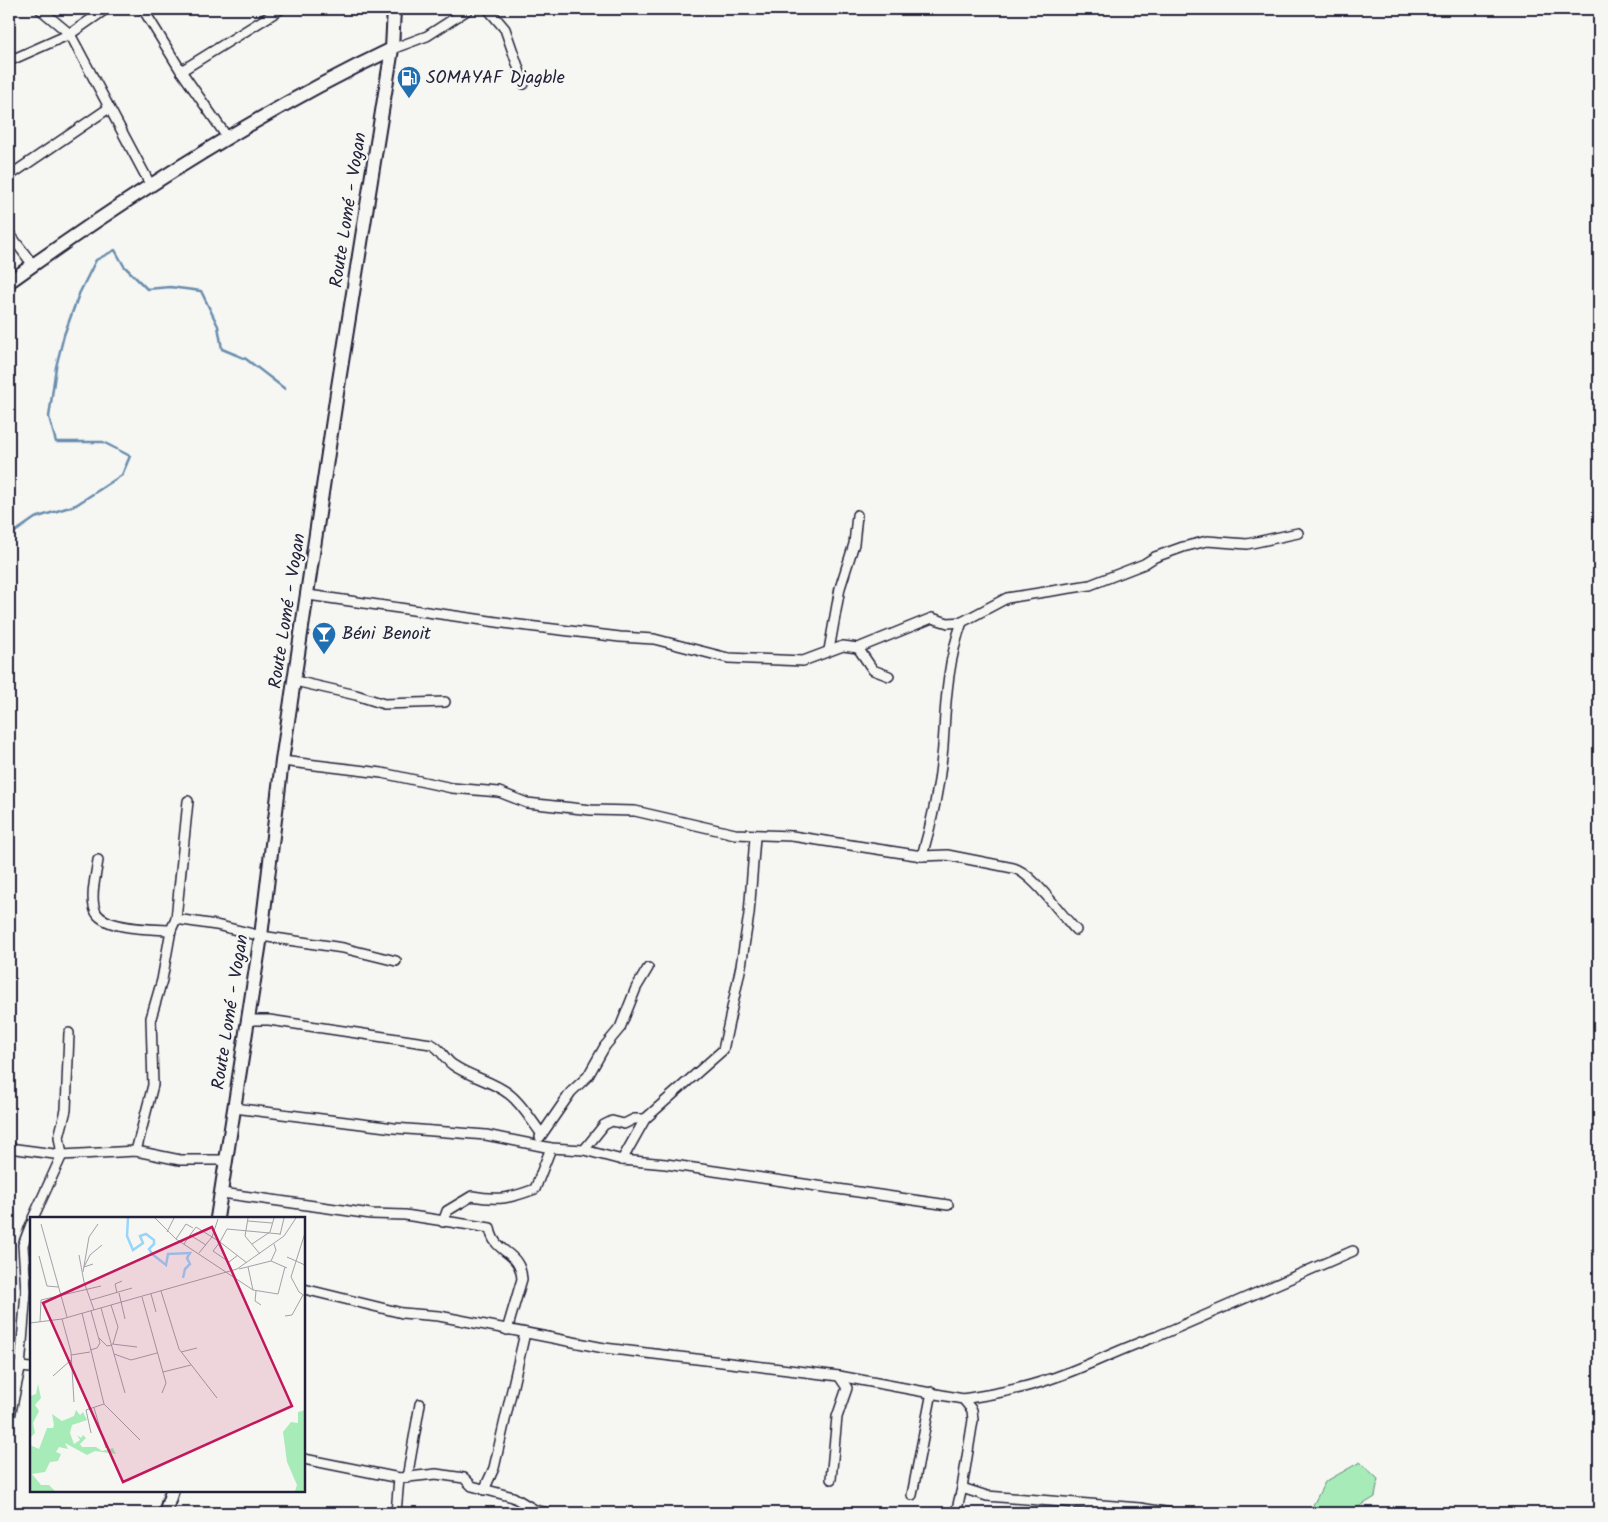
<svg xmlns="http://www.w3.org/2000/svg" width="1608" height="1522" viewBox="0 0 1608 1522" font-family="Kalam,sans-serif">
	<rect width="100%" height="100%" fill="#f6f6f2"/>
	<filter id="ink" filterUnits="userSpaceOnUse"><feTurbulence type="fractalNoise" baseFrequency=".02" numOctaves="2"/><feDisplacementMap in="SourceGraphic" scale="10" xChannelSelector="R" yChannelSelector="G"/><feConvolveMatrix kernelMatrix="1 2 1 2 8 2 1 2 1" color-interpolation-filters="sRGB"/></filter>
	<g filter="url(#ink)">
		<polygon fill="#a7ecb8" stroke="#64877a" points="1360,1462 1378,1479 1375,1497 1349,1513 1309,1513 1325,1482"/>
		<g fill="none" stroke-linecap="round" stroke-linejoin="round">
			<polyline stroke="#698dae" stroke-width="2.5" points="9,536 35,518 76,505 122,475 130,456 103,442 56,442 49,417 56,367 64,335 79,294 96,260 115,250 124,266 147,289 170,287 201,291 218,326 222,349 246,359 285,389"/>
			<defs>
				<g id="street">
					<polyline points="106,9 70,34 150,184"/>
					<polyline points="143,9 181,71 281,9"/>
					<polyline points="488,9 505,29 524,84"/>
					<polyline points="392,49 427,36 469,9"/>
					<polyline points="9,61 70,34 40,9"/>
					<polyline points="181,71 227,137"/>
					<polyline points="9,176 109,108"/>
					<polyline points="9,233 33,265"/>
					<polyline points="308,595 511,624 620,637 654,639 728,658 803,661 843,646 858,648 932,618 948,623 962,622 1007,598 1090,585 1144,564 1155,557 1183,547 1207,541 1247,544 1298,533"/>
					<polyline points="858,648 873,670 889,676"/>
					<polyline points="829,650 840,588 854,544 857,515"/>
					<polyline points="295,681 356,695 384,704 445,702"/>
					<path d="M282,761L382,773L452,788L499,792L527,803L591,810L635,811L735,834L792,836L922,856L947,855L1013,868C1032,872 1061,915 1076,930"/>
					<path d="M922,856C934,815 942,774 944,731C946,694 949,658 962,622"/>
					<path d="M98,860C96,875 90,896 95,910C101,930 155,929 171,930"/>
					<polyline points="176,919 216,925 261,936 343,948 396,961"/>
					<path d="M247,1020H269L431,1044C441,1048 444,1059 453,1065C470,1077 493,1081 509,1094C522,1104 531,1120 541,1133"/>
					<polyline points="234,1108 394,1128 486,1135 551,1148 584,1150 622,1160 666,1164 948,1205"/>
					<polyline points="540,1137 571,1092 588,1076 605,1046 620,1028 636,988 648,968"/>
					<polyline points="9,1148 62,1155 136,1151 180,1160 226,1160"/>
					<polyline points="584,1150 604,1125 612,1121 624,1124 634,1119 645,1119"/>
					<polyline points="136,1151 153,1085 151,1018 162,980 171,930 176,919 188,801"/>
					<polyline points="622,1160 645,1119 723,1050 741,966 749,914 755,837"/>
					<path d="M222,1193L371,1214L405,1215L490,1228C494,1255 520,1249 522,1279L507,1330"/>
					<polyline points="33,1218 62,1155 59,1137 66,1110 69,1033"/>
					<path d="M443,1222L447,1211L472,1196C499,1201 511,1198 535,1189L551,1148"/>
					<polyline points="304,1289 402,1313 439,1316 604,1348 839,1376 963,1399 972,1410 973,1420 962,1488 956,1513"/>
					<polyline points="9,1366 31,1368"/>
					<path d="M963,1399C993,1394 1022,1389 1050,1379C1087,1367 1121,1348 1158,1336L1353,1251"/>
					<polyline points="9,1421 20,1368 26,1291 23,1245 31,1224"/>
					<polyline points="304,1459 399,1478 436,1474 464,1478 472,1486 513,1497 535,1510 549,1513"/>
					<polyline points="407,1478 420,1404"/>
					<polyline points="831,1479 837,1417 847,1388 839,1376"/>
					<polyline points="962,1488 987,1496 1140,1508 1171,1513"/>
					<polyline points="484,1490 494,1468 525,1333"/>
					<polyline points="912,1495 932,1392"/>
					<polyline points="396,1513 399,1478"/>
				</g>
				<g id="secondary">
					<path d="M9,282C130,195 257,113 392,49"/>
					<polyline points="217,1218 261,936 282,761 337,393 392,49 394,9"/>
					<polyline points="165,1513 172,1491"/>
				</g>
			</defs>
			<use href="#street" stroke="#22223b" stroke-width="12"/>
			<use href="#secondary" stroke="#22223b" stroke-width="16"/>
			<use href="#street" stroke="#f6f6f2" stroke-width="9"/>
			<use href="#secondary" stroke="#f6f6f2" stroke-width="12"/>
		</g>
	</g>
	<defs>
		<symbol id="fuel-pin" viewBox="-11 -11 22 30"><path d="M0 17L-7.5 6A9.5 9.5 0 1 1 7.5 6Z" fill="#1f6fb2" stroke="#f6f6f2"/><path d="M-5.5-6h7V0h2V4h1.3V-2.5L3-4.5l.8-.8L6-3V5H2.5V1h-1V6h-7ZM-4.2-4.7v3.2H.2V-4.7Z" fill="#fff"/></symbol>
		<symbol id="bar-pin" viewBox="-11 -11 22 30"><path d="M0 17L-7.5 6A9.5 9.5 0 1 1 7.5 6Z" fill="#1f6fb2" stroke="#f6f6f2"/><path d="M-6-5H6L.8 .8V4.5H3.5V6h-7V4.5H-.8V.8Z" fill="#fff"/></symbol>
	</defs>
	<g fill-rule="evenodd">
		<use href="#fuel-pin" x="395" y="64" width="28" height="38"/>
		<use href="#bar-pin" x="310" y="620" width="28" height="38"/>
	</g>
	<g text-anchor="middle" dominant-baseline="central" stroke-width="4.5" stroke-linejoin="round" paint-order="stroke">
		<g font-size="18" fill="#22223b" stroke="#f6f6f2" text-anchor="start">
			<text x="426" y="78">SOMAYAF Djagble</text>
			<text x="342" y="634">Béni Benoit</text>
		</g>
		<g font-size="18" fill="#22223b" stroke="#f6f6f2">
			<text transform="translate(349 210) rotate(-81)">Route Lomé - Vogan</text>
			<text transform="translate(288 611) rotate(-81)">Route Lomé - Vogan</text>
			<text transform="translate(231 1012) rotate(-81)">Route Lomé - Vogan</text>
		</g>
	</g>
	<g transform="translate(30 1217)">
		<rect width="275" height="275" fill="#f6f6f2"/>
		<path d="M8,167L11,181L5,188L9,194L3,206L5,216L0,221V179L6,177ZM46,193L50,198L53,195L57,203L42,208L40,216L44,227L50,223L47,218L51,221L53,218L56,221L50,227L52,230H66L72,234L83,231L86,237L65,234L57,238L35,226L38,232L29,230L26,235L31,237L28,244L20,245L15,255L2,257L11,268H19L25,274H0V228L9,232L17,211H23L24,208L22,197L32,204L44,199ZM275,193V274H265L267,268L257,245L253,215L261,205L268,206V195Z" fill="#a7ecb8"/>
		<path fill="none" stroke="#99d5fa" stroke-width="2.5" d="M98,1L97,19L103,33L113,26L110,19L116,17L124,23V27L119,32L122,37L136,48L138,37L160,36L157,41L160,47L155,52L153,61"/>
		<path fill="none" stroke="#a1a1a9" stroke-width="1" d="M125,1L146,22L223,73L248,77L255,50M218,1L215,19L230,37M218,4L242,6M11,7L37,100M137,15L144,1M275,16L261,60L269,75L275,79M160,18L166,10L182,20L188,2M250,18L254,1M146,22L156,7L163,11M154,27L160,18L176,28M222,27L240,15L244,1M169,36L182,20L190,25L183,34L199,45L208,38M49,38L54,65L64,93M9,39L17,69L28,70M257,40L275,48M241,44L257,51M217,46L190,25L197,12L250,17M63,47L54,50L60,38L72,28M218,50L223,73M209,52L241,44L246,33L244,27M53,55L59,20L68,7M131,74L149,132L187,181M226,74L225,84L231,88M87,76L85,67L92,64M89,76L95,102M121,77L126,95M112,80L136,166L132,176M61,83L102,71M81,88L88,110L83,127M71,91L95,176M52,96L74,187L56,193L61,216M255,99L262,98L273,78M32,102L41,135L44,185M10,105L11,83L71,69M0,106L32,102L207,52L254,19L266,1M68,120L77,129L82,128M82,127L107,130M60,133L67,131L70,126L61,94M151,135L167,131M84,137L101,143L127,136M41,138L60,135M133,155L161,148M23,159L41,143M74,187L110,223M64,191L76,231"/>
		<path fill="#c2185b" fill-opacity="0.15" stroke="#c2185b" stroke-width="2.5" d="M182,10L262,189L93,265L13,86Z"/>
		<rect width="275" height="275" fill="none" stroke="#22223b" stroke-width="2.5"/>
	</g>
	<rect width="1608" height="1522" fill="none" stroke="#f6f6f2" stroke-width="30"/>
	<rect x="15" y="15" width="1578" height="1492" fill="none" stroke="#22223b" stroke-width="2" filter="url(#ink)"/>
</svg>
